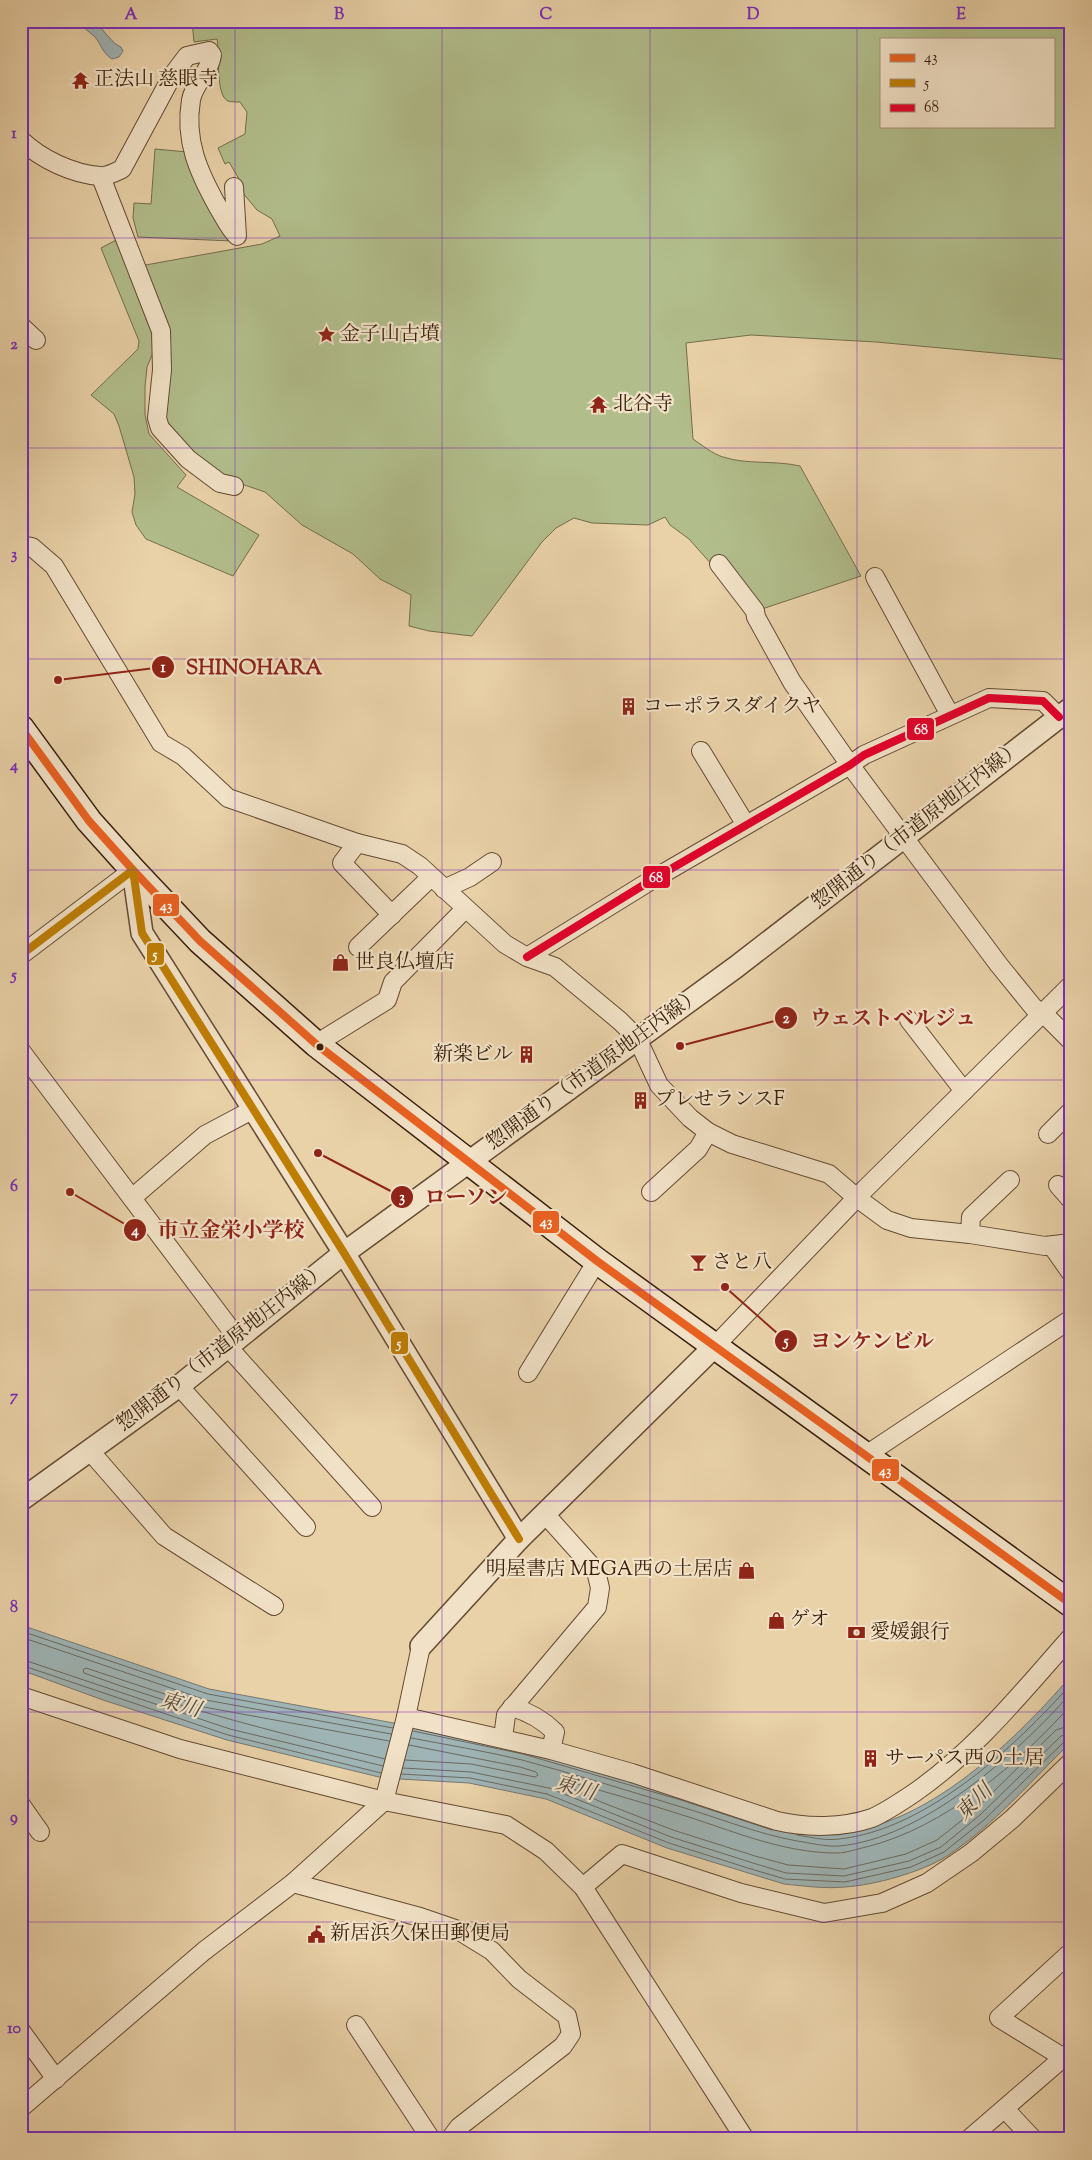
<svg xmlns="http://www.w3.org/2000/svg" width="1092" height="2160" viewBox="0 0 1092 2160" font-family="'Sorts Mill Goudy','Noto Serif JP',serif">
	<rect width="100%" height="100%" fill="#e9d1a8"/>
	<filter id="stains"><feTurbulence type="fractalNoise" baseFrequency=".004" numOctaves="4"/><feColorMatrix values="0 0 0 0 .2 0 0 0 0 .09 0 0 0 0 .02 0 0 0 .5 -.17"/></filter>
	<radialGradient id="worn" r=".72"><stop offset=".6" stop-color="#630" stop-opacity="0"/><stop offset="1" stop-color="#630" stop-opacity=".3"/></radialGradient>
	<g fill="#b1bd8b" stroke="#746e4a" fill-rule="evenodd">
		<path d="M192,21H1071V360L876,342L751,335L686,343L693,439C702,445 713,454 723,457C748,465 774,460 800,466L861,576L762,609L713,566L689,539L670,525L665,517L648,525L592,523L574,518L556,528L542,542L472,636L429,631L409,626L411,595L380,579L353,554L302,525L265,492L230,480L188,454L163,426V381L140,266L262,244L280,236L272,219L257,210L242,192L239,179L229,162L225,164L218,148L245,134L247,112L240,102C237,102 231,102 228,101C215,95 220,53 217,39L194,42ZM881,39H1053V126H881Z"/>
		<polygon points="155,149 188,152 232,241 138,237 133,218 134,203 151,204"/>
		<polygon points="118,239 154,325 154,350 147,367 145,387 145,414 149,434 186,475 177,487 259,535 233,576 146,539 136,525 132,512 135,494 134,477 119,426 114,414 91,395 138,349 139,341 101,248"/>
	</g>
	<g fill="#9eb4b5" stroke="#757871">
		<path d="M79,21H100L99,26C106,33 113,44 121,47L123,51L119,57L112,59C102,53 101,43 94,36C88,31 83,28 79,21Z"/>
		<path d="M21,1625L209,1689L399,1724L524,1749L818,1833C915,1839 1012,1744 1071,1676V1742C1032,1780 993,1826 947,1856C922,1872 875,1885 845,1887C825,1889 804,1886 784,1884L667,1848L546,1799L469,1783L383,1778L227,1740L103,1700L21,1670Z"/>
	</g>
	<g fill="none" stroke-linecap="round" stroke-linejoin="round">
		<g stroke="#6b6960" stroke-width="1">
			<polyline points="21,1631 208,1694 393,1728"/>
			<polyline points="21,1637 206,1700 391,1734"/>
			<polyline points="21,1659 230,1729 383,1766"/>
			<polyline points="21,1665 228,1735 381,1773"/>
			<path d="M1071,1705C1018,1764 944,1828 866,1847C857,1849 846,1853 837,1853C780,1853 729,1829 676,1813C639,1801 601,1791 564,1780L561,1783L601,1802L673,1830L755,1856L788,1865L844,1869L906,1854L937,1840L975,1810L1056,1730L1071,1725"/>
			<polyline points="413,1731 523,1754 681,1800 772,1830"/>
			<path d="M411,1738C448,1745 485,1751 522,1760C574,1774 626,1790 678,1806C720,1818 754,1833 797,1841C811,1843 825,1847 839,1846C922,1839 1018,1753 1071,1693"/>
			<path d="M385,1759C283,1734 182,1709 84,1673L83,1670L86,1668L204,1707L389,1741"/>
			<polyline points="405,1760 471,1764 535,1777 538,1775 536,1772 520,1767 409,1745"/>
			<polyline points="403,1768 471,1772 549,1788 671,1837 753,1863 786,1873 844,1876 909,1861 941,1847 980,1815 1061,1736 1071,1733"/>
			<polyline points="401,1774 470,1778 547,1794 669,1843 751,1869 785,1879 845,1882 911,1867 944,1852 984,1820 1065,1741 1071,1739"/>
			<path d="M797,1835C810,1837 825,1841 839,1839C926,1830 1015,1747 1071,1684"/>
		</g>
		<defs>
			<g id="minor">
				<path d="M21,140C41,159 72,174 100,176C106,177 116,172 122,169L172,76L187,56L209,51L212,55C210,72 194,83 191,100C184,141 199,173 218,207C224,217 229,228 237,236L234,187"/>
				<polyline points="101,177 161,331 162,370 157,418 160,428 188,459 220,483 234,486"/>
				<polyline points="21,326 36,340"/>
				<polyline points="21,545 32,547 54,566 161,743 183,756 228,798 357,843 402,854 420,866 505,944 527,957 555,967 620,1021 637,1038 659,1085 690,1118 708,1132 732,1144 829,1174 857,1198 887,1220 911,1228 970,1234 1045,1246 1071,1243"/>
				<polyline points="719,564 755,611 756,617 792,682 850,765 999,965 1034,1008 1042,1012 1071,1041"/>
				<polyline points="875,577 950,715"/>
				<polyline points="701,751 746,825"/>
				<polyline points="357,843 342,863 392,915"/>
				<polyline points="444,889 470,877 492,862"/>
				<polyline points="358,947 431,877"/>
				<polyline points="21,955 133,870"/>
				<polyline points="527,957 650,881 850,765 864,755 989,698 1043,701 1059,717"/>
				<polyline points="909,1020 964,1091"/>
				<polyline points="316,1044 387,1000 393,982 465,909"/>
				<polyline points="21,1051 238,1339"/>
				<polyline points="1048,1134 1071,1111"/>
				<polyline points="1058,1185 1071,1200"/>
				<polyline points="651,1192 698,1149 708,1132"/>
				<polyline points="132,1198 205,1135 252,1110"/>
				<polyline points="970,1234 971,1217 1010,1180"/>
				<polyline points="1052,1246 1071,1273"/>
				<polyline points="715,1346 865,1189 1071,985"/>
				<polyline points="228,1347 372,1507"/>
				<polyline points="528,1373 597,1261"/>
				<polyline points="179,1386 306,1527"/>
				<polyline points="90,1451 164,1536 274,1606"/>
				<polyline points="866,1455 1071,1319"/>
				<polyline points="21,1696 180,1749 384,1801 506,1825 546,1851 583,1887 745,2139"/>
				<path d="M512,1707C529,1712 543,1720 555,1732L551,1750"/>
				<path d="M406,1717L551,1750L632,1773L777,1821C807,1828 843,1828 872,1818C886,1812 902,1801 914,1793C976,1750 1022,1692 1071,1637"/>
				<polyline points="503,1738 506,1715 597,1607 600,1588 596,1571 545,1514"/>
				<polyline points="21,1805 40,1832"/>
				<polyline points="293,1883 420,1917 458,1930 492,1951 519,1979 567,2016 571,2034 563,2046 459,2127 450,2139"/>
				<polyline points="583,1887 622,1854 741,1893 824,1913 882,1903 927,1883 971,1853 1012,1819 1071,1762"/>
				<polyline points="356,2025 431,2139"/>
				<polyline points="21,2031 56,2079"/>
				<polyline points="1064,2058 999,2018 1071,1952"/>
				<polyline points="21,2108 204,1951 293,1883 384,1801 406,1717 421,1646"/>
				<polyline points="1005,2109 1033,2139"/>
				<polyline points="969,2139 1071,2051"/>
			</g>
			<g id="tertiary">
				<polyline points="133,870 142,933 344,1253 519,1539"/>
				<polyline points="21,1500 179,1386 344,1253 736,967 1071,708"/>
				<polyline points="421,1646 519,1539 715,1346"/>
			</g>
			<polyline id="secondary" points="21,728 89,821 133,870 200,941 316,1044 597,1261 1071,1604"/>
		</defs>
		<use href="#minor" stroke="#644b32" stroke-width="20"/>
		<use href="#tertiary" stroke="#644b32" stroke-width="24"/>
		<use href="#secondary" stroke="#381e0a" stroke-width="28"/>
		<use href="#minor" stroke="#f1e1c6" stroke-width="18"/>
		<use href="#tertiary" stroke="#f1e1c6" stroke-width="21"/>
		<use href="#secondary" stroke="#f1e1c6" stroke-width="25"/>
		<defs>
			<polyline id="bus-1" points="21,728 89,821 133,870 200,941 316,1044 597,1261 1071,1604"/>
			<polyline id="bus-2" points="21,955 133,870 142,933 344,1253 519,1539"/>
			<polyline id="bus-3" points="527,957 650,881 850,765 864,755 989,698 1043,701 1059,717"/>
		</defs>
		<use href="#bus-1" stroke="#f1e1c6" stroke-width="11"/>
		<use href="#bus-2" stroke="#f1e1c6" stroke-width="11"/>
		<use href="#bus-3" stroke="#f1e1c6" stroke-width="11"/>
		<use href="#bus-1" stroke="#e96121" stroke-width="8"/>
		<use href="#bus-2" stroke="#be7d03" stroke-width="8"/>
		<use href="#bus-3" stroke="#e4002b" stroke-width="8"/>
	</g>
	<path fill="none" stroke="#7b2cbf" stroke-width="1" stroke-opacity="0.55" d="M235,21V2139M442,21V2139M650,21V2139M857,21V2139M21,238H1071M21,448H1071M21,659H1071M21,870H1071M21,1080H1071M21,1290H1071M21,1501H1071M21,1712H1071M21,1922H1071"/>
	<defs>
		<symbol id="temple-bare" viewBox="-9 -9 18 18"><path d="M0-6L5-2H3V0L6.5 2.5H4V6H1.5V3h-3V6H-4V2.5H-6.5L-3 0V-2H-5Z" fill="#8f2418" stroke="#f1e1c6" stroke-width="2.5" paint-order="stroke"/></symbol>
		<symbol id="sight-bare" viewBox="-9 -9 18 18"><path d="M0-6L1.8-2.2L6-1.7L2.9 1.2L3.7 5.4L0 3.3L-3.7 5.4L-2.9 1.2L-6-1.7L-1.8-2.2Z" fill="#8f2418" stroke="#f1e1c6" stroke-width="2.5" paint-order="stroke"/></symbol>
		<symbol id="building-bare" viewBox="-9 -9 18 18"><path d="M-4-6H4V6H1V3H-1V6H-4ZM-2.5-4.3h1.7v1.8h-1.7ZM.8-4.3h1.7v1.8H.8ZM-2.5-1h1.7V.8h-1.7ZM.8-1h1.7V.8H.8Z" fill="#8f2418" stroke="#f1e1c6" stroke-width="2.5" paint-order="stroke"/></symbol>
		<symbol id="shop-bare" viewBox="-9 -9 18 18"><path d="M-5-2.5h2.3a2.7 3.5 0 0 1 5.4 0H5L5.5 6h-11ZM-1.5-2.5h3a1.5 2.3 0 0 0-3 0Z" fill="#8f2418" stroke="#f1e1c6" stroke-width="2.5" paint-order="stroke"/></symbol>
		<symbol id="bar-bare" viewBox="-9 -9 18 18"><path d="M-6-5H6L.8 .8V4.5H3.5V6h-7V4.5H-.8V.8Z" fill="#8f2418" stroke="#f1e1c6" stroke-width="2.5" paint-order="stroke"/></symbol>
		<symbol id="bank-bare" viewBox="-9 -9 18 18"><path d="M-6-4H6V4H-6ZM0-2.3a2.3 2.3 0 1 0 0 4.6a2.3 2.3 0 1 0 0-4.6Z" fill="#8f2418" stroke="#f1e1c6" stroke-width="2.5" paint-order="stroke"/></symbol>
		<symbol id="civic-bare" viewBox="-9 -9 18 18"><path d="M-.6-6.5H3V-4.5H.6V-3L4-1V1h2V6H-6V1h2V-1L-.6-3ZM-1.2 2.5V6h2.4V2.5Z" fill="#8f2418" stroke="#f1e1c6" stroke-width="2.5" paint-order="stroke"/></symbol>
	</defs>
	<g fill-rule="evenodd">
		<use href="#temple-bare" x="68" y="68" width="25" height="25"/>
		<use href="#sight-bare" x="314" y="322" width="25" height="25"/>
		<use href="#temple-bare" x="586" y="392" width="25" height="25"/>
		<use href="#building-bare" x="616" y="694" width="25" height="25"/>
		<use href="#shop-bare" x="328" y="950" width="25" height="25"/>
		<use href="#building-bare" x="514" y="1042" width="25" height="25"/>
		<use href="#building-bare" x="628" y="1088" width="25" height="25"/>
		<use href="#bar-bare" x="686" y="1250" width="25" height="25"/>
		<use href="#shop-bare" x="734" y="1558" width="25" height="25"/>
		<use href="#shop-bare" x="764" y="1608" width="25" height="25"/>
		<use href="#bank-bare" x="844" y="1620" width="25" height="25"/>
		<use href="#building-bare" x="858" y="1746" width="25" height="25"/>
		<use href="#civic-bare" x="304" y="1922" width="25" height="25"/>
	</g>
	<circle fill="#381e0a" stroke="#f1e1c6" stroke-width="2" cx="320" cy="1047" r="4.5"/>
	<g text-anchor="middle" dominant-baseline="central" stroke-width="4.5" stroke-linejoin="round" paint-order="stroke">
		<g font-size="20" fill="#381e0a" stroke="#f1e1c6" text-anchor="start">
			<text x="94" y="80">正法山 慈眼寺</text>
			<text x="340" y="335">金子山古墳</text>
			<text x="613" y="405">北谷寺</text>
			<text x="643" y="707">コーポラスダイクヤ</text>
			<text x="355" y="963">世良仏壇店</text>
			<text x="513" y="1055" text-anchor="end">新楽ビル</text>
			<text x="655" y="1100">プレせランスF</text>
			<text x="712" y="1263">さと八</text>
			<text x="733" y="1570" text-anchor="end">明屋書店 MEGA西の土居店</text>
			<text x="790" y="1620">ゲオ</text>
			<text x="870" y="1633">愛媛銀行</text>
			<text x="885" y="1759">サーパス西の土居</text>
			<text x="330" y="1934">新居浜久保田郵便局</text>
		</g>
		<g font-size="20" fill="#381e0a" stroke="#f1e1c6">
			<text transform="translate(918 826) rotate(-38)">惣開通り（市道原地庄内線）</text>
			<text transform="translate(595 1070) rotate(-36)">惣開通り（市道原地庄内線）</text>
			<text transform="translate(223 1348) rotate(-38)">惣開通り（市道原地庄内線）</text>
		</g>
		<g font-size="21" font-style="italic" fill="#574b3d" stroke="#f1e1c6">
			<text transform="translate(180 1706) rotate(16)">東川</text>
			<text transform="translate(575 1789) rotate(16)">東川</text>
			<text transform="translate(975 1803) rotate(-45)">東川</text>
		</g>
	</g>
	<path fill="none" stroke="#8f2418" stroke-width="2" d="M58 680L163 667M680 1046L786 1018M318 1153L402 1197M70 1192L135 1230M725 1287L786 1341"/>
	<g fill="#8f2418" stroke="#f1e1c6" stroke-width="2">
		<circle cx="58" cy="680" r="5"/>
		<circle cx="680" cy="1046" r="5"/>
		<circle cx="318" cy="1153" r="5"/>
		<circle cx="70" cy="1192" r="5"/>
		<circle cx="725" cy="1287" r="5"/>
		<circle cx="163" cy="667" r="12"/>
		<circle cx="786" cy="1018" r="12"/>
		<circle cx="402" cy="1197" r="12"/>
		<circle cx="135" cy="1230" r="12"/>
		<circle cx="786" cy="1341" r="12"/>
	</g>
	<g font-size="15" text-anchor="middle" font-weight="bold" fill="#fff">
		<text x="163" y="672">1</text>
		<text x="786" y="1023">2</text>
		<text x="402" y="1202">3</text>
		<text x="135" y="1235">4</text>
		<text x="786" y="1346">5</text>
	</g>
	<g font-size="21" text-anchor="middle" font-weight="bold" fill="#8f2418" stroke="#f1e1c6" stroke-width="4.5" stroke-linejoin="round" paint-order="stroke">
		<text x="254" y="674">SHINOHARA</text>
		<text x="893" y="1025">ウェストベルジュ</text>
		<text x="466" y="1204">ローソン</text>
		<text x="231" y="1237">市立金栄小学校</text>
		<text x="872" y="1348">ヨンケンビル</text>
	</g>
	<g stroke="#f1e1c6" stroke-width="2">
		<rect x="906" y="717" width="29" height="24" rx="5" fill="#e4002b"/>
		<rect x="642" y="865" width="29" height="24" rx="5" fill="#e4002b"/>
		<rect x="152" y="893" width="28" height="24" rx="5" fill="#e96121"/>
		<rect x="146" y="942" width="19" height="24" rx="5" fill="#be7d03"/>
		<rect x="532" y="1210" width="28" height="24" rx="5" fill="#e96121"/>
		<rect x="390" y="1331" width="19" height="24" rx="5" fill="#be7d03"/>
		<rect x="871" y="1458" width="29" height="24" rx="5" fill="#e96121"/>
	</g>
	<g font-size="14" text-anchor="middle" font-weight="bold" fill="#fff">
		<text x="921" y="734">68</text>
		<text x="656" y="882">68</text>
		<text x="166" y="910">43</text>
		<text x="155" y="959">5</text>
		<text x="546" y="1226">43</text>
		<text x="399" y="1348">5</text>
		<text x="885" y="1475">43</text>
	</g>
	<rect width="1092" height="2160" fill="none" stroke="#e9d1a8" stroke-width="55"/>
	<rect x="880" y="38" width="175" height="90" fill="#f1e1c6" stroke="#a7937b"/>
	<rect x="890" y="54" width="25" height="8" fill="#e96121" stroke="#a7937b"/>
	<text x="924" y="62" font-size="15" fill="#381e0a">43</text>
	<rect x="890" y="79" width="25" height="8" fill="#be7d03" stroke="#a7937b"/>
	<text x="924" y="88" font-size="15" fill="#381e0a">5</text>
	<rect x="890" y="104" width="25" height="8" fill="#e4002b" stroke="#a7937b"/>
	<text x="924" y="112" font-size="15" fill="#381e0a">68</text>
	<rect x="28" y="28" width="1036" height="2104" fill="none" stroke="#7b2cbf" stroke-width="2"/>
	<g font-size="16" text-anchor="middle" font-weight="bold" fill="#7b2cbf">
		<text x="131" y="19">A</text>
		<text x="339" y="19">B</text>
		<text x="546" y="19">C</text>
		<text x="753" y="19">D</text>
		<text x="961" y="19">E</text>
		<text x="14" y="138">1</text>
		<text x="14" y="349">2</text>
		<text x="14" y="559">3</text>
		<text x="14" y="770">4</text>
		<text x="14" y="980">5</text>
		<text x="14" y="1191">6</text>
		<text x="14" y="1401">7</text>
		<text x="14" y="1612">8</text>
		<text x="14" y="1822">9</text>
		<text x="14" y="2033">10</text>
	</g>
	<rect width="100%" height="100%" filter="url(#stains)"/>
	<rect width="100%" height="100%" fill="url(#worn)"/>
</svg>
